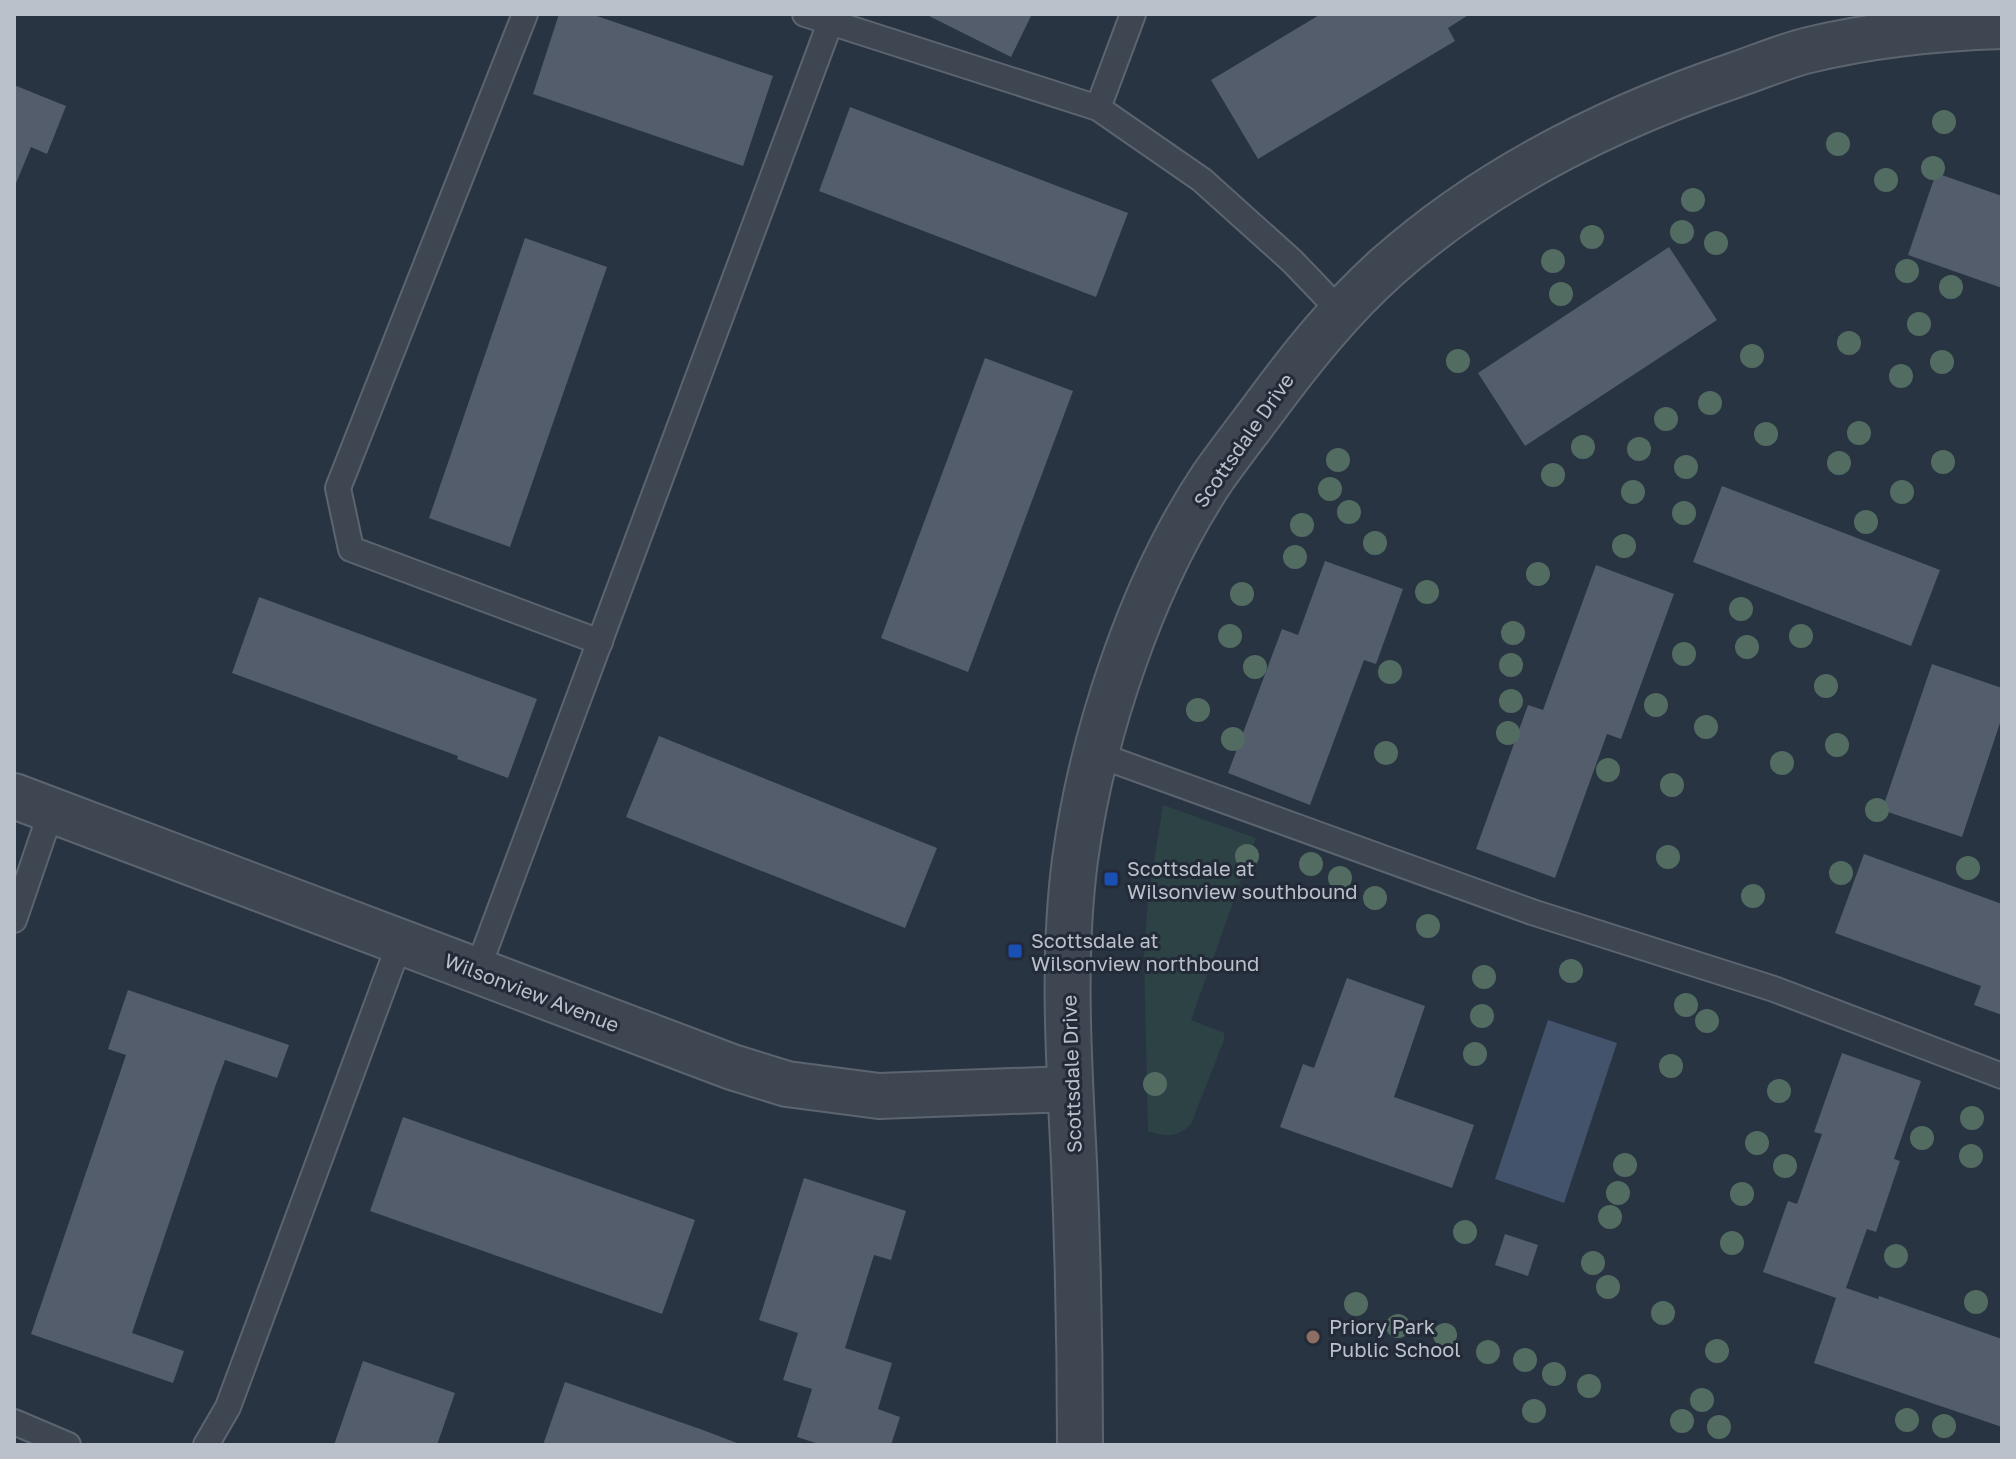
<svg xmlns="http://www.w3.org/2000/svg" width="2016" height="1459" viewBox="0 0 2016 1459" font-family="'Golos Text',sans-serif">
	<rect width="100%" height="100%" fill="#293442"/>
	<path fill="#2c4244" d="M1163,805L1256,838L1191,1020L1224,1033V1040L1191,1124C1178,1138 1165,1137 1148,1131L1144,955L1148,899Z"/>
	<polygon fill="#42536b" points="1548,1020 1617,1043 1564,1203 1495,1179"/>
	<g fill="#535d6c">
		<polygon points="559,14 591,14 773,76 743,166 533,94"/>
		<polygon points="925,14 1032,14 1011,57"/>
		<polygon points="1321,14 1470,14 1448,28 1455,41 1258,159 1211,80"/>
		<polygon points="14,85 66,106 47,154 31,147 14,188"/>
		<polygon points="850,107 1128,213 1096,297 819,191"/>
		<polygon points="1936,173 2002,196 2002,288 1908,255"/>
		<polygon points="525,238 607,267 510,547 429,518"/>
		<polygon points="1669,247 1717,320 1525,446 1478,373"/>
		<polygon points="985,358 1073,391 968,672 881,638"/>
		<polygon points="1722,486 1940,570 1911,646 1693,562"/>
		<polygon points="1325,561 1403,589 1376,664 1364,660 1310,805 1228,773 1282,629 1298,635"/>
		<polygon points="1596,565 1674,594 1621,739 1607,734 1555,878 1476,849 1528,705 1543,710"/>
		<polygon points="259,597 537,699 508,778 457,759 458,756 232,673"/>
		<polygon points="1932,664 2002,688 2002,717 1962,837 1882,810"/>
		<polygon points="659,736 937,848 905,928 626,817"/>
		<polygon points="1864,854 2002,904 2002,1015 1974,1005 1981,986 1835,933"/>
		<polygon points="1347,978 1425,1006 1394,1097 1474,1125 1452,1188 1280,1127 1303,1064 1314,1068"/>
		<polygon points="128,990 289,1045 277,1078 225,1060 215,1087 132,1333 184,1351 173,1383 31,1334 126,1055 108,1049"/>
		<polygon points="1842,1053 1921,1081 1894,1159 1900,1161 1876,1232 1867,1229 1846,1288 1878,1299 1879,1296 2002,1339 2002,1427 1814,1363 1836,1298 1763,1272 1788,1201 1797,1204 1809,1170 1822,1134 1814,1132"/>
		<polygon points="403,1117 695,1220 662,1314 370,1211"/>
		<polygon points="804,1178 906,1211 891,1260 874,1255 845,1348 892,1363 878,1409 900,1417 891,1445 822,1445 797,1437 812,1389 783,1380 798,1333 759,1320"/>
		<polygon points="1505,1234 1538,1245 1528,1276 1495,1265"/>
		<polygon points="363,1361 455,1393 437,1445 334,1445"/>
		<polygon points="565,1382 703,1430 742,1445 543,1445"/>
	</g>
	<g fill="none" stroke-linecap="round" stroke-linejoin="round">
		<defs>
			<g id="service">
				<polyline points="525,14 338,488 351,549 600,642"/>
				<polyline points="805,14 1098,108 1202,180 1292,261 1341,312"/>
				<polyline points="1098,108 1133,14"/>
				<polyline points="1096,754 1532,912 1774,989 2002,1076"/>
				<polyline points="14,920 52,809"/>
				<polyline points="477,971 830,23 829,14"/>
				<polyline points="14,1422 68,1445"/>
				<polyline points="206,1445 228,1407 400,942"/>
			</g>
			<polyline id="minor" points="14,796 732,1067 787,1084 879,1096 1068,1089"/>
			<path id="tertiary" d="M1080,1445C1080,1351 1078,1256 1074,1162C1069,1062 1062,960 1075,860C1092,735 1142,583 1213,477C1230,453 1248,430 1265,407C1302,357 1341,308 1387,267C1487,178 1608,118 1735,75C1759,67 1784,56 1809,50C1871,35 1938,28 2002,26"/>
		</defs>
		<use href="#service" stroke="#5c646f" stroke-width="28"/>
		<use href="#minor" stroke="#5c646f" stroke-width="48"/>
		<use href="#tertiary" stroke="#5c646f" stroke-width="48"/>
		<use href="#service" stroke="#3e4652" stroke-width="24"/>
		<use href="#minor" stroke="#3e4652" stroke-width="44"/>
		<use href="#tertiary" stroke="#3e4652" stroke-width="44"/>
	</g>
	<g fill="#526c62">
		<circle cx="1944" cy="122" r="12"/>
		<circle cx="1838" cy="144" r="12"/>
		<circle cx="1933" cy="168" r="12"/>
		<circle cx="1886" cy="180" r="12"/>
		<circle cx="1693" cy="200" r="12"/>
		<circle cx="1682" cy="232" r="12"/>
		<circle cx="1592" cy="237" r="12"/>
		<circle cx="1716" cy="243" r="12"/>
		<circle cx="1553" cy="261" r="12"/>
		<circle cx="1907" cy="271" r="12"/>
		<circle cx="1951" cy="287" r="12"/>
		<circle cx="1561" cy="294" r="12"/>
		<circle cx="1919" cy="324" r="12"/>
		<circle cx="1849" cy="343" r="12"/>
		<circle cx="1752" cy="356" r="12"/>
		<circle cx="1458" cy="361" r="12"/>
		<circle cx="1942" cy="362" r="12"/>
		<circle cx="1901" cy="376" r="12"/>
		<circle cx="1710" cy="403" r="12"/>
		<circle cx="1666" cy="419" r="12"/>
		<circle cx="1859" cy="433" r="12"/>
		<circle cx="1766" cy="434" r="12"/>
		<circle cx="1583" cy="447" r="12"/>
		<circle cx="1639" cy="449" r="12"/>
		<circle cx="1338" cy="460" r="12"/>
		<circle cx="1943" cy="462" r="12"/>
		<circle cx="1839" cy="463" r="12"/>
		<circle cx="1686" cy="467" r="12"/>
		<circle cx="1553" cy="475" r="12"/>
		<circle cx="1330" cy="489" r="12"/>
		<circle cx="1633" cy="492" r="12"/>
		<circle cx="1902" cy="492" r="12"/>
		<circle cx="1349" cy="512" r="12"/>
		<circle cx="1684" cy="513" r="12"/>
		<circle cx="1866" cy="522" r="12"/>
		<circle cx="1302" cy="525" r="12"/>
		<circle cx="1375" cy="543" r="12"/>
		<circle cx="1624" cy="546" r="12"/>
		<circle cx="1295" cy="557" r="12"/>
		<circle cx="1538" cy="574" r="12"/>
		<circle cx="1427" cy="592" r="12"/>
		<circle cx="1242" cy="594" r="12"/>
		<circle cx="1741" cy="609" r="12"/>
		<circle cx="1513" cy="633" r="12"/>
		<circle cx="1230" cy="636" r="12"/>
		<circle cx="1801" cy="636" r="12"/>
		<circle cx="1747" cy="647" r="12"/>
		<circle cx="1684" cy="654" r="12"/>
		<circle cx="1511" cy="665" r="12"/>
		<circle cx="1255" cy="667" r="12"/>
		<circle cx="1390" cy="672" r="12"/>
		<circle cx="1826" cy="686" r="12"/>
		<circle cx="1511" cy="701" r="12"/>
		<circle cx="1656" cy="705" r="12"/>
		<circle cx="1198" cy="710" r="12"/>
		<circle cx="1706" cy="727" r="12"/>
		<circle cx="1508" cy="733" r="12"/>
		<circle cx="1233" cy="739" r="12"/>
		<circle cx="1837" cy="745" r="12"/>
		<circle cx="1386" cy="753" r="12"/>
		<circle cx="1782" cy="763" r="12"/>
		<circle cx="1608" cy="770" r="12"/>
		<circle cx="1672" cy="785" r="12"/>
		<circle cx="1877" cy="810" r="12"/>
		<circle cx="1247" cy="856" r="12"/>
		<circle cx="1668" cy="857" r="12"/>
		<circle cx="1311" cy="864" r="12"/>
		<circle cx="1968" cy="868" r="12"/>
		<circle cx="1841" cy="873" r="12"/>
		<circle cx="1340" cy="878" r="12"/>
		<circle cx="1753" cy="896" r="12"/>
		<circle cx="1375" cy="898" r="12"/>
		<circle cx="1428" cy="926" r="12"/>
		<circle cx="1571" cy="971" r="12"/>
		<circle cx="1484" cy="977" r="12"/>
		<circle cx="1686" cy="1005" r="12"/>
		<circle cx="1482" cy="1016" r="12"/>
		<circle cx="1707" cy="1021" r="12"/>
		<circle cx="1475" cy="1054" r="12"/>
		<circle cx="1671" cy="1066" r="12"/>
		<circle cx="1155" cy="1084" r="12"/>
		<circle cx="1779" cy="1091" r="12"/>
		<circle cx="1972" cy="1118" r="12"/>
		<circle cx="1922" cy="1138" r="12"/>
		<circle cx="1757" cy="1143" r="12"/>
		<circle cx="1971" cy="1156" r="12"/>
		<circle cx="1625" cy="1165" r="12"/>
		<circle cx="1785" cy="1166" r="12"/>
		<circle cx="1618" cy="1193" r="12"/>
		<circle cx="1742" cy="1194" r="12"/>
		<circle cx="1610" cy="1217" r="12"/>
		<circle cx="1465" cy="1232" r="12"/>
		<circle cx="1732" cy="1243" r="12"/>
		<circle cx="1896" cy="1256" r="12"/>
		<circle cx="1593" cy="1263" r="12"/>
		<circle cx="1608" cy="1287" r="12"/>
		<circle cx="1976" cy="1302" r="12"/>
		<circle cx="1356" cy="1304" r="12"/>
		<circle cx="1663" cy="1313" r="12"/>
		<circle cx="1398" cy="1326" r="12"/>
		<circle cx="1445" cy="1335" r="12"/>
		<circle cx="1717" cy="1351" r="12"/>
		<circle cx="1488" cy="1352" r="12"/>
		<circle cx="1525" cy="1360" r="12"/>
		<circle cx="1554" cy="1374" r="12"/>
		<circle cx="1589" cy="1386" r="12"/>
		<circle cx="1702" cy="1400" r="12"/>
		<circle cx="1534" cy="1411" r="12"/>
		<circle cx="1907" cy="1420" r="12"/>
		<circle cx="1682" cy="1421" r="12"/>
		<circle cx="1944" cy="1426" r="12"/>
		<circle cx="1719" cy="1427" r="12"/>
	</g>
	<g fill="#1a4fb4" stroke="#222b37" stroke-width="3">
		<rect x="1103" y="871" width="16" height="16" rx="4"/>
		<rect x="1007" y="943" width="16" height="16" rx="4"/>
	</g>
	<circle fill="#8d6e63" stroke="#222b37" stroke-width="3" cx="1313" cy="1337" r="8"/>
	<g text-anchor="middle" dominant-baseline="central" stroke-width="6" stroke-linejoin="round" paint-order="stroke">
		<g font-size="20" fill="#bbc1cb" stroke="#222b37">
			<text transform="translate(1243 440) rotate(-55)">Scottsdale Drive</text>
			<text transform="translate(532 992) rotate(21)">Wilsonview Avenue</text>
			<text transform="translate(1071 1074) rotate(-92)">Scottsdale Drive</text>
		</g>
		<g font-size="20" fill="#bbc1cb" stroke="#222b37" text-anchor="start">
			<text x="1127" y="868">Scottsdale at<tspan x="1127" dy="23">Wilsonview southbound</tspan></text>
			<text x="1031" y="940">Scottsdale at<tspan x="1031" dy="23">Wilsonview northbound</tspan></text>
			<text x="1329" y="1326">Priory Park<tspan x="1329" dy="23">Public School</tspan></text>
		</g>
	</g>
	<rect width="2016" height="1459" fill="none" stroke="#bbc1cb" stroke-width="32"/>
</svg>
